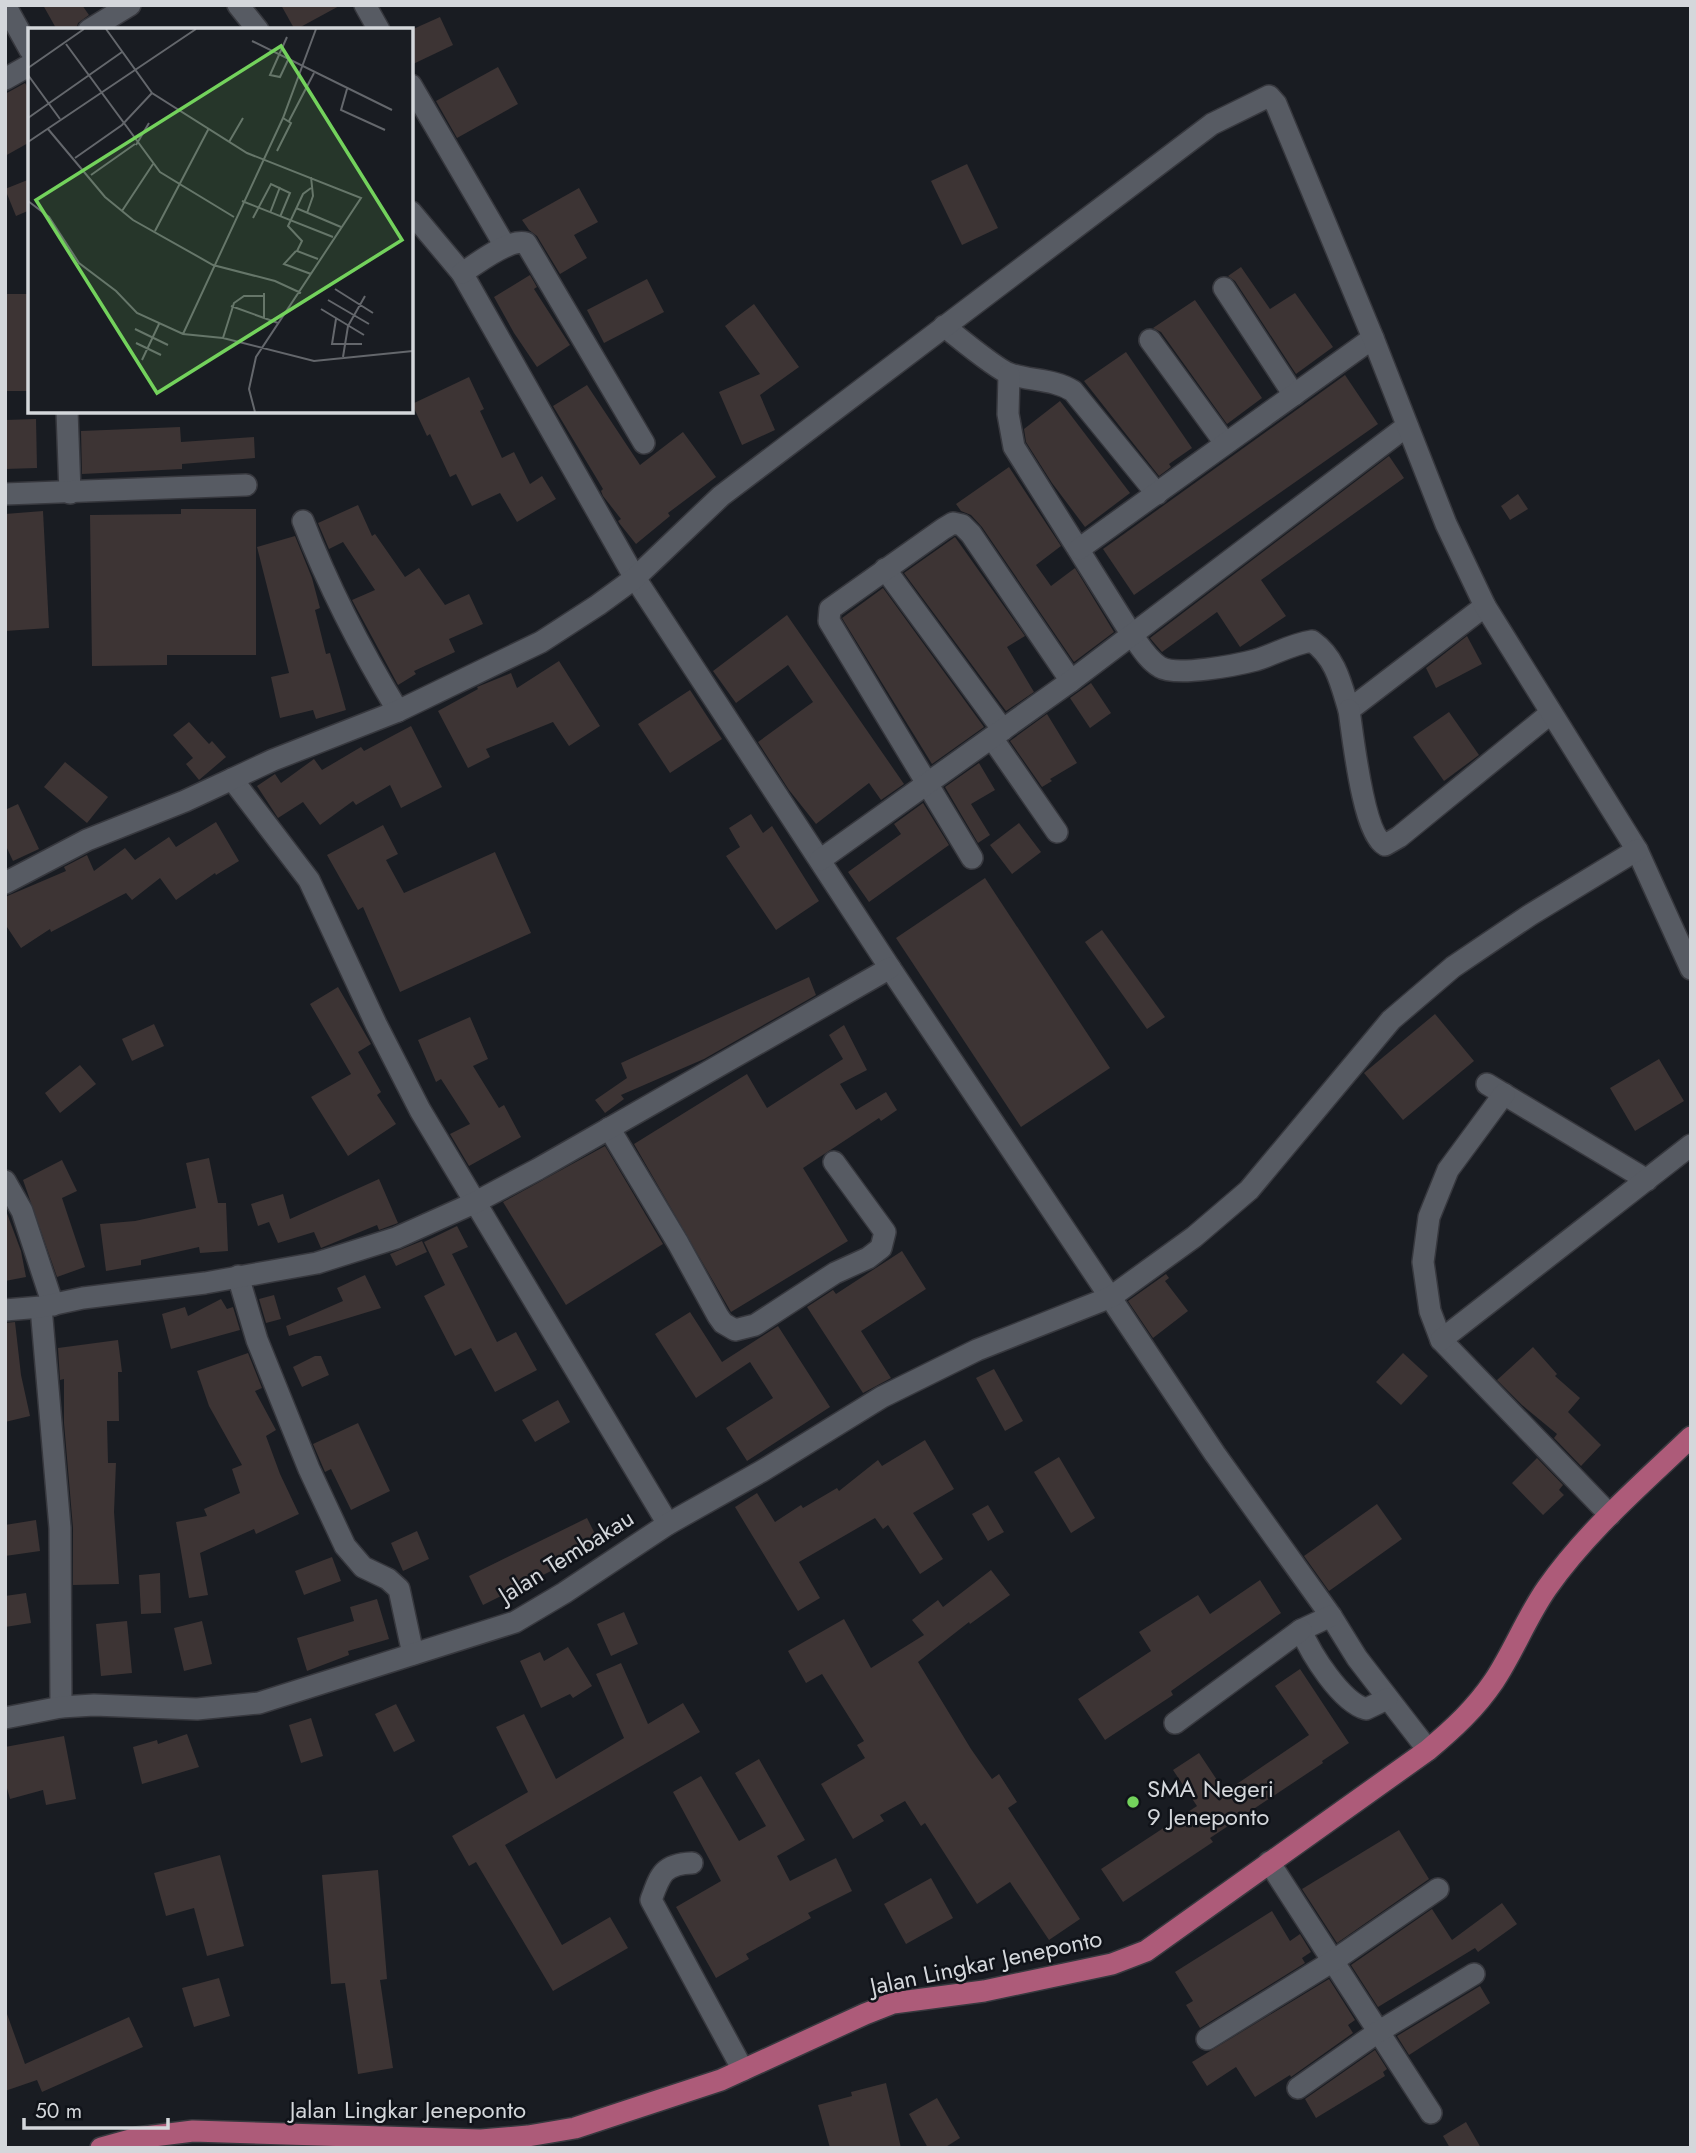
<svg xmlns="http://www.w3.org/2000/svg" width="1696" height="2153" viewBox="0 0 1696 2153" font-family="Jost,sans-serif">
	<rect width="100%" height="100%" fill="#191c22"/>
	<g fill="#3d3434">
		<polygon points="43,5 82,5 89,15 78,23 76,30 57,30"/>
		<polygon points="281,5 341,5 295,30"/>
		<polygon points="440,17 453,45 411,65 411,30"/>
		<polygon points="498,67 518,104 457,138 436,101"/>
		<polygon points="25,83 30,91 30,142 5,156 5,94"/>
		<polygon points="967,164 998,228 962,245 931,181"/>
		<polygon points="30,179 30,210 16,216 5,189"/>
		<polygon points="579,188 598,222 574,235 587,258 560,274 537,236 529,230 522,220"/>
		<polygon points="1241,267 1270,309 1295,293 1333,347 1296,374 1235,281 1228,276"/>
		<polygon points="530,275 537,287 534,289 570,345 537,367 514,333 494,297"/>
		<polygon points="647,279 664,312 604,343 587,310"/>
		<rect x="5" y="294" width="25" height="97"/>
		<polygon points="1195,300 1262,398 1227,424 1161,332 1153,328"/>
		<polygon points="754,304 799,367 760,395 775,430 742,445 719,392 760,374 725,326"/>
		<polygon points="1126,352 1192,448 1169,464 1171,467 1159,476 1084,381"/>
		<polygon points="1345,375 1378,424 1134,595 1103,549"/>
		<polygon points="469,377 484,409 480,411 502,458 514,452 530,484 542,476 556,499 517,522 500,493 472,506 456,474 450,477 430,434 427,436 412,404"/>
		<polygon points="587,385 640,465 683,432 716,477 668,513 670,516 636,544 620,524 618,521 621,519 603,496 601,491 603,489 553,406"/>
		<polygon points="1060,401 1130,493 1085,527 1052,483 1026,442 1024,429"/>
		<polygon points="36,419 37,468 5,469 5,420"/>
		<polygon points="180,427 181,442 254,437 255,458 182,464 182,469 82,474 81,431"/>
		<polygon points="1389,456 1404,478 1261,580 1286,616 1240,647 1217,612 1162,652 1155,644 1150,638"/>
		<polygon points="1009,467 1061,546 1036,565 1051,586 1075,568 1114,632 1074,662 982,527 971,515 961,511 956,504"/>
		<polygon points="1518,494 1528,509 1510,520 1501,506"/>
		<polygon points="358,505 372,536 375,534 405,577 419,568 445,605 469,594 483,624 449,639 455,652 414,671 416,674 398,685 352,600 375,590 343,542 329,549 318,523"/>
		<polygon points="181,509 256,509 256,655 167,655 167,665 92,666 90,515 181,514"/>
		<polygon points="43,511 49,628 5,631 5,514"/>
		<polygon points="295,536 312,578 320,608 315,610 326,654 330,653 346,710 316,719 313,710 280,718 271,677 289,673 257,547"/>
		<polygon points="955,537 1025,636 1007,647 1034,692 1006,711 904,573"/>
		<polygon points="883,588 984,727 932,764 842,618"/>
		<polygon points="787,615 904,784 881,800 869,783 816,824 789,790 758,742 813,702 788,665 736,703 713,671"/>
		<polygon points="1467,636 1482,664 1436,688 1426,668"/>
		<polygon points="559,661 600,726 569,746 553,722 486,749 490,757 468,768 438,711 478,689 477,687 511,673 517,688"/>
		<polygon points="1091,683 1111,713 1090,728 1070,698"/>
		<polygon points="690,690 722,739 670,773 638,724"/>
		<polygon points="1449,712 1479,755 1444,781 1413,737"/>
		<polygon points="1047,714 1077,763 1050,779 1052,781 1042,787 1010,741"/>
		<polygon points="189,722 209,744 212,741 226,757 199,780 186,764 193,758 173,735"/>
		<polygon points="411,726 442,787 401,808 390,785 356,805 353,801 320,825 303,802 278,818 257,786 275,774 281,783 314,759 322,770 361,747 364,751"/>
		<polygon points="65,762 108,797 87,823 44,787"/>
		<polygon points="979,763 995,790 971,804 990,835 978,843 945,787"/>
		<polygon points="923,803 949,845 869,902 848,872 901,834 894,824"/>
		<polygon points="18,804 39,849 13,861 5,844 5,810"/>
		<polygon points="751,814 763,833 772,826 819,901 776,930 726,856 740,847 729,828"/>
		<polygon points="216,822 239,861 216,875 215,873 176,900 160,878 132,900 126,893 51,932 50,929 21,948 5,924 5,897 66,871 64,867 87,855 94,871 125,848 135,860 169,837 176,847"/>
		<polygon points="1019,823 1041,852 1012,874 990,845"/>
		<polygon points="383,825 398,854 386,860 404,893 495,852 531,933 400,992 363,907 358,910 327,855"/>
		<polygon points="985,878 1110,1068 1021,1127 896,938"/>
		<polygon points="1102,930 1165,1017 1147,1029 1085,942"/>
		<polygon points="809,977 816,995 704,1059 621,1095 624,1099 605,1113 595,1100 627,1078 621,1063"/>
		<polygon points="338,987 371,1044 358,1052 381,1092 377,1095 396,1124 348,1156 311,1097 351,1074 310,1004"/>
		<polygon points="1435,1014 1474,1061 1403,1120 1364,1073"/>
		<polygon points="470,1017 488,1059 473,1066 499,1108 504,1105 521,1137 469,1166 450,1134 470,1124 441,1079 436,1082 418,1040"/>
		<polygon points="154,1024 164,1046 132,1061 122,1039"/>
		<polygon points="844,1025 867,1070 840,1084 856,1110 886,1092 897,1110 881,1121 879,1118 803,1168 848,1241 731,1312 634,1144 747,1074 767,1108 843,1059 829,1035"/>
		<polygon points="1659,1059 1684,1101 1635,1131 1610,1088"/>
		<polygon points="80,1065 96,1084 60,1113 45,1093"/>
		<polygon points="605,1146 663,1244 566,1305 503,1202"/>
		<polygon points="209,1158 218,1203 226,1203 228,1251 200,1253 199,1247 141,1260 141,1265 106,1271 100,1224 135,1221 196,1208 186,1163"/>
		<polygon points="62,1160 77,1191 62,1198 85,1267 57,1277 23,1180"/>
		<polygon points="379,1179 398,1223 379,1230 377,1225 321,1248 314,1232 278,1243 269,1222 258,1226 251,1204 283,1194 290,1219"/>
		<polygon points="5,1208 21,1251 26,1277 5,1281"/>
		<polygon points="457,1226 468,1247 452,1254 497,1342 516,1332 537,1370 495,1392 471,1348 455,1356 424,1296 445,1285 424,1242"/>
		<polygon points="422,1241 427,1252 396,1266 390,1254"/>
		<polygon points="902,1251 926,1289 861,1331 891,1378 863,1393 807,1307 833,1290 836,1294"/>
		<polygon points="1166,1274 1169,1278 1165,1281 1188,1311 1153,1338 1128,1301"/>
		<polygon points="365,1275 381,1308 289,1336 286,1326 343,1301 337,1288"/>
		<polygon points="274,1295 281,1319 266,1323 259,1299"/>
		<polygon points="221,1299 227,1309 233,1307 240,1330 171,1349 162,1314 185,1307 188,1316"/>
		<polygon points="690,1312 722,1362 778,1326 830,1407 747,1461 726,1428 773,1398 750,1362 696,1398 655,1334"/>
		<polygon points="15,1322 21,1375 30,1416 5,1422 5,1323"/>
		<polygon points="118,1340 122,1372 118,1372 119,1421 107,1421 108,1463 116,1463 114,1512 119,1584 73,1585 73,1528 64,1423 64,1379 60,1380 58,1348"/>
		<polygon points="1533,1347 1557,1374 1555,1376 1580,1398 1568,1412 1601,1445 1581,1466 1554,1438 1557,1434 1522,1405 1497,1380"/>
		<polygon points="248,1353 262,1388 255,1391 276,1430 266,1436 280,1474 299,1514 256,1534 254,1529 200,1553 208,1595 189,1598 176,1522 207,1516 204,1509 240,1493 232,1469 242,1465 209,1406 197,1371"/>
		<polygon points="1403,1353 1428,1376 1401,1405 1376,1382"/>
		<polygon points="315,1356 321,1356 329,1375 302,1387 293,1367"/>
		<polygon points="994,1369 1023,1421 1005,1431 976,1378"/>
		<polygon points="558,1400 570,1422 535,1442 522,1420"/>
		<polygon points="358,1423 390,1491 351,1510 331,1469 325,1472 313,1444"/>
		<polygon points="925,1440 954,1489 913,1513 943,1559 920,1574 888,1525 883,1529 875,1518 799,1562 820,1598 798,1611 735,1507 757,1493 775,1522 801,1505 803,1508 837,1488 839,1491 878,1460 882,1466"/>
		<polygon points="1059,1457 1095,1518 1071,1533 1034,1472"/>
		<polygon points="1537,1458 1563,1485 1559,1490 1564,1495 1543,1515 1512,1483"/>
		<polygon points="1377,1504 1402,1539 1329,1591 1304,1556"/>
		<polygon points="988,1505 1004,1532 988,1541 972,1514"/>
		<polygon points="587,1518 601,1546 483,1605 469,1576"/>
		<polygon points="36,1520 40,1551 5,1556 5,1525"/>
		<polygon points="417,1531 429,1559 403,1571 391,1543"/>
		<polygon points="332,1557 341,1581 304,1595 295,1571"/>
		<polygon points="991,1570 1010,1595 970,1624 969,1622 918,1662 971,1749 992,1779 999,1774 1017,1802 1008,1808 1080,1919 1049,1940 1010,1882 977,1904 925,1823 921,1826 905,1801 880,1815 884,1821 853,1839 821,1784 865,1758 857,1745 864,1741 822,1674 806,1683 788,1651 844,1619 871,1668 924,1635 912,1620 938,1600 943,1607"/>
		<polygon points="160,1573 161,1613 141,1614 139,1575"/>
		<polygon points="1260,1580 1281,1613 1171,1691 1173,1695 1105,1740 1078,1699 1151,1651 1139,1632 1198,1595 1210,1614"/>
		<polygon points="26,1593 31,1623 5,1627 5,1596"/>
		<polygon points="377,1599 389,1639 348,1651 349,1655 307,1671 297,1638 354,1621 350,1607"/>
		<polygon points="624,1612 638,1644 611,1656 597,1624"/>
		<polygon points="127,1621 132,1673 101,1676 96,1624"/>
		<polygon points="202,1621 212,1664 184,1671 174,1628"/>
		<polygon points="568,1647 592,1686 573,1698 570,1694 541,1708 520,1661 540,1652 544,1661"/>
		<polygon points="621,1663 648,1724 683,1703 700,1732 505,1845 562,1945 610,1917 628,1948 553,1991 476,1862 469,1866 452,1836 528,1792 496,1727 524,1714 556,1779 624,1738 596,1674"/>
		<polygon points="1300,1669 1349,1743 1322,1761 1323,1763 1210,1838 1213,1842 1123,1902 1101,1869 1197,1806 1173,1770 1199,1753 1225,1792 1309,1735 1275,1686"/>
		<polygon points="396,1704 415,1741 394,1752 375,1714"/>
		<polygon points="311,1718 323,1756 301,1763 289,1725"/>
		<polygon points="187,1734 199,1767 142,1784 133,1747 157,1740 158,1744"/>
		<polygon points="64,1736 76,1799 46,1805 43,1790 10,1799 5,1781 5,1747"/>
		<polygon points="759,1759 805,1840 777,1856 790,1881 836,1858 852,1891 808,1913 811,1918 746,1954 749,1959 716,1978 676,1907 721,1881 673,1792 701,1776 739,1841 766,1826 735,1773"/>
		<polygon points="1399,1830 1429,1879 1337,1943 1302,1889"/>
		<polygon points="220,1855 244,1946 207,1956 194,1908 166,1916 154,1873"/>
		<polygon points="378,1870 387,1979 380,1980 393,2068 358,2074 345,1983 331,1984 322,1875"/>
		<polygon points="931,1878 953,1918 906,1944 884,1904"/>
		<polygon points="1502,1903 1517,1924 1478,1952 1475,1948 1378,2007 1351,1965 1432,1909 1452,1940"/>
		<polygon points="1272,1911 1290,1941 1300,1934 1311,1952 1302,1958 1305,1963 1200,2028 1186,2005 1193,2001 1175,1972"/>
		<polygon points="219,1978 230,2016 194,2027 182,1988"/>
		<polygon points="1329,1979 1355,2020 1348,2025 1353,2033 1291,2077 1290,2075 1255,2097 1236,2067 1207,2086 1192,2062"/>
		<polygon points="1480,1986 1490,2003 1409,2055 1397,2036"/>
		<polygon points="5,2014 7,2014 25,2064 129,2017 143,2047 42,2092 37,2080 5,2091"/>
		<polygon points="1375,2050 1387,2069 1383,2072 1385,2076 1316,2118 1305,2099"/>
		<polygon points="886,2083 901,2148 830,2148 818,2105 852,2096 851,2092"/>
		<polygon points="937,2098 960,2138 944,2148 928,2148 909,2114"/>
		<polygon points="1466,2122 1481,2148 1450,2148 1443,2136"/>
	</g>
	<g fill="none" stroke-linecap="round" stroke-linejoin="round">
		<defs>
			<g id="minor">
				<polyline points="5,5 30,50"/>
				<polyline points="238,5 258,30"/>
				<polyline points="365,5 379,30"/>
				<polyline points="89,30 130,5"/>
				<polyline points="5,79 30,65"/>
				<polyline points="411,85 505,246"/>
				<polyline points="411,212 462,273 635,578 890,968 1215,1454 1331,1616 1357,1658 1428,1750"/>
				<path d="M462,273C477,264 509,238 526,243L644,443"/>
				<polyline points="1224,288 1294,395"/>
				<path d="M944,326C958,337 996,369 1010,374C1031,381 1054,379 1073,391L1157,494"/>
				<polyline points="1150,340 1225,443"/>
				<path d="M1009,374L1008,414L1014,447L1132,635C1140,646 1148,660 1160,667C1176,677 1237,665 1256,660C1275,654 1292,644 1312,641C1336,658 1341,684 1349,710L1485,606"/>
				<polyline points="67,411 70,493"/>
				<polyline points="5,494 246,485"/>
				<path d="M303,521C329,588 361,650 398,711"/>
				<polyline points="1079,549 1373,338"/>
				<polyline points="885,569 1003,730"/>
				<path d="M1349,710C1353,736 1363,834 1385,845L1399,837L1551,713"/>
				<polyline points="992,738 1057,832"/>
				<polyline points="232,779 309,880 376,1024 420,1110 668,1524"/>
				<polyline points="972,858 829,621 830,609 943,529 953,523 962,525 971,534 1071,681"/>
				<polyline points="820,860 1071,681 1407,426"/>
				<polyline points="5,883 87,840 185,801 273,760 398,711 541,642 598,605 635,578 721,496 1212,124 1269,96 1276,104 1373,338 1446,524 1485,606 1637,850 1691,969"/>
				<polyline points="1487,1084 1647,1180"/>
				<polyline points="1504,1094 1448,1170 1429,1217 1423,1262 1430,1311 1441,1340 1610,1515"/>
				<polyline points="609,1128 678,1243 718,1316 723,1323 735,1330 755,1325 835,1273 868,1258 881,1248 885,1232 834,1162"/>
				<polyline points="5,1181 22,1211 53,1305"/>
				<polyline points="238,1276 257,1340 309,1469 345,1546 363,1567 388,1579 399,1589 413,1654"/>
				<polyline points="41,1307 60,1528 61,1707"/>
				<polyline points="5,1310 41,1307 83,1298 205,1283 272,1271 317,1263 396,1238 474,1203 538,1169 890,968"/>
				<polyline points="1441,1340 1691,1145"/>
				<path d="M1331,1616L1301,1630C1311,1654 1341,1702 1366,1709L1387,1699"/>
				<polyline points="5,1718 61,1707 94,1705 197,1709 259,1703 515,1622 564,1593 668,1524 762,1471 882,1397 977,1350 1111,1297 1194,1237 1249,1190 1391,1020 1453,967 1530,915 1637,850"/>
				<polyline points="1175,1723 1301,1630"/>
				<polyline points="1269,1862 1431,2113"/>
				<path d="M692,1863C663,1864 660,1875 651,1900L743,2070"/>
				<polyline points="1207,2039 1333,1961 1438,1889"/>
				<polyline points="1298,2088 1378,2032 1474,1974"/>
			</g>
			<path id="major" d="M101,2148L137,2138L193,2131L481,2140L528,2136L575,2128L721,2080L865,2014L893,2003L984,1991L1112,1964L1146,1951L1428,1750C1453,1729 1475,1709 1494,1681C1514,1651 1526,1618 1547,1588C1587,1531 1641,1485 1691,1437"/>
		</defs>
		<use href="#minor" stroke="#37383e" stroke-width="24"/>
		<use href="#major" stroke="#37383e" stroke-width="24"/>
		<use href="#minor" stroke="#575b63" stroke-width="21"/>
		<use href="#major" stroke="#ad5b79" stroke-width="21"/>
	</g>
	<circle fill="#73d25c" stroke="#101319" stroke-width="2.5" cx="1133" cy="1802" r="7"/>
	<g text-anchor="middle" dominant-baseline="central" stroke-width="5" stroke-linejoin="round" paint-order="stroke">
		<g font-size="24" fill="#d4d7db" stroke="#101319">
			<text transform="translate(566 1556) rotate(-32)">Jalan Tembakau</text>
			<text transform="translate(986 1962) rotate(-12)">Jalan Lingkar Jeneponto</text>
			<text x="408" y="2109">Jalan Lingkar Jeneponto</text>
		</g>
		<g font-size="24" fill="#d4d7db" stroke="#101319" text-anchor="start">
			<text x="1147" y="1788">SMA Negeri<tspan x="1147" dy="28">9 Jeneponto</tspan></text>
		</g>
	</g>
	<g transform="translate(28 28)">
		<rect width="385" height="385" fill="#191c22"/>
		<path fill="none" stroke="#64676c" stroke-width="2" d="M78,1L124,65L219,125L333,170L228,329L221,361L227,384M259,9L242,47L252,49L260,32M224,13L364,82M38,16L132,144L206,189M0,40L56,1M0,47L32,91M319,61L313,82L357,102M0,90L94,24M261,93L286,45M20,101L77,169L105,192L185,237L247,253L273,265M0,114L168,1M201,114L215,90M108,117L121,95M249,123L263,95L255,90M47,130L94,97L124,65M63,147L107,116M283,160L275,166L260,198L274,213L269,223L290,231M0,173L21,189L51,235L88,263L109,285L155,306L195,310L286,333L385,323M214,173L305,209M268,180L313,199M94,183L125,136M242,185L252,159M279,185L285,168L283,149M225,190L243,156L262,165L252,189M127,203L181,100M268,223L256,236L283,246M307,261L345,285M236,265V290M300,272L341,296M203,278L250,295M293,281L336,307M308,291L304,316H334M107,301L140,317M155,306L255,90L288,1M195,310L206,275L216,268H236M108,315L133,327M315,329L320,298L337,268M114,332L131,296"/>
		<path fill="#73d25c" fill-opacity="0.15" stroke="#73d25c" stroke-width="3.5" d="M253,18L374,212L129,365L8,172Z"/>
		<rect width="385" height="385" fill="none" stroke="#d4d7db" stroke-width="3.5"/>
	</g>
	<rect width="1696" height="2153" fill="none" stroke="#d4d7db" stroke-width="14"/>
	<path d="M24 2118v10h144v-10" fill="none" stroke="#d4d7db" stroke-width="3.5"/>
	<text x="35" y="2118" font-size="21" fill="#d4d7db" stroke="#101319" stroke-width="5" paint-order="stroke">50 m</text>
</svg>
